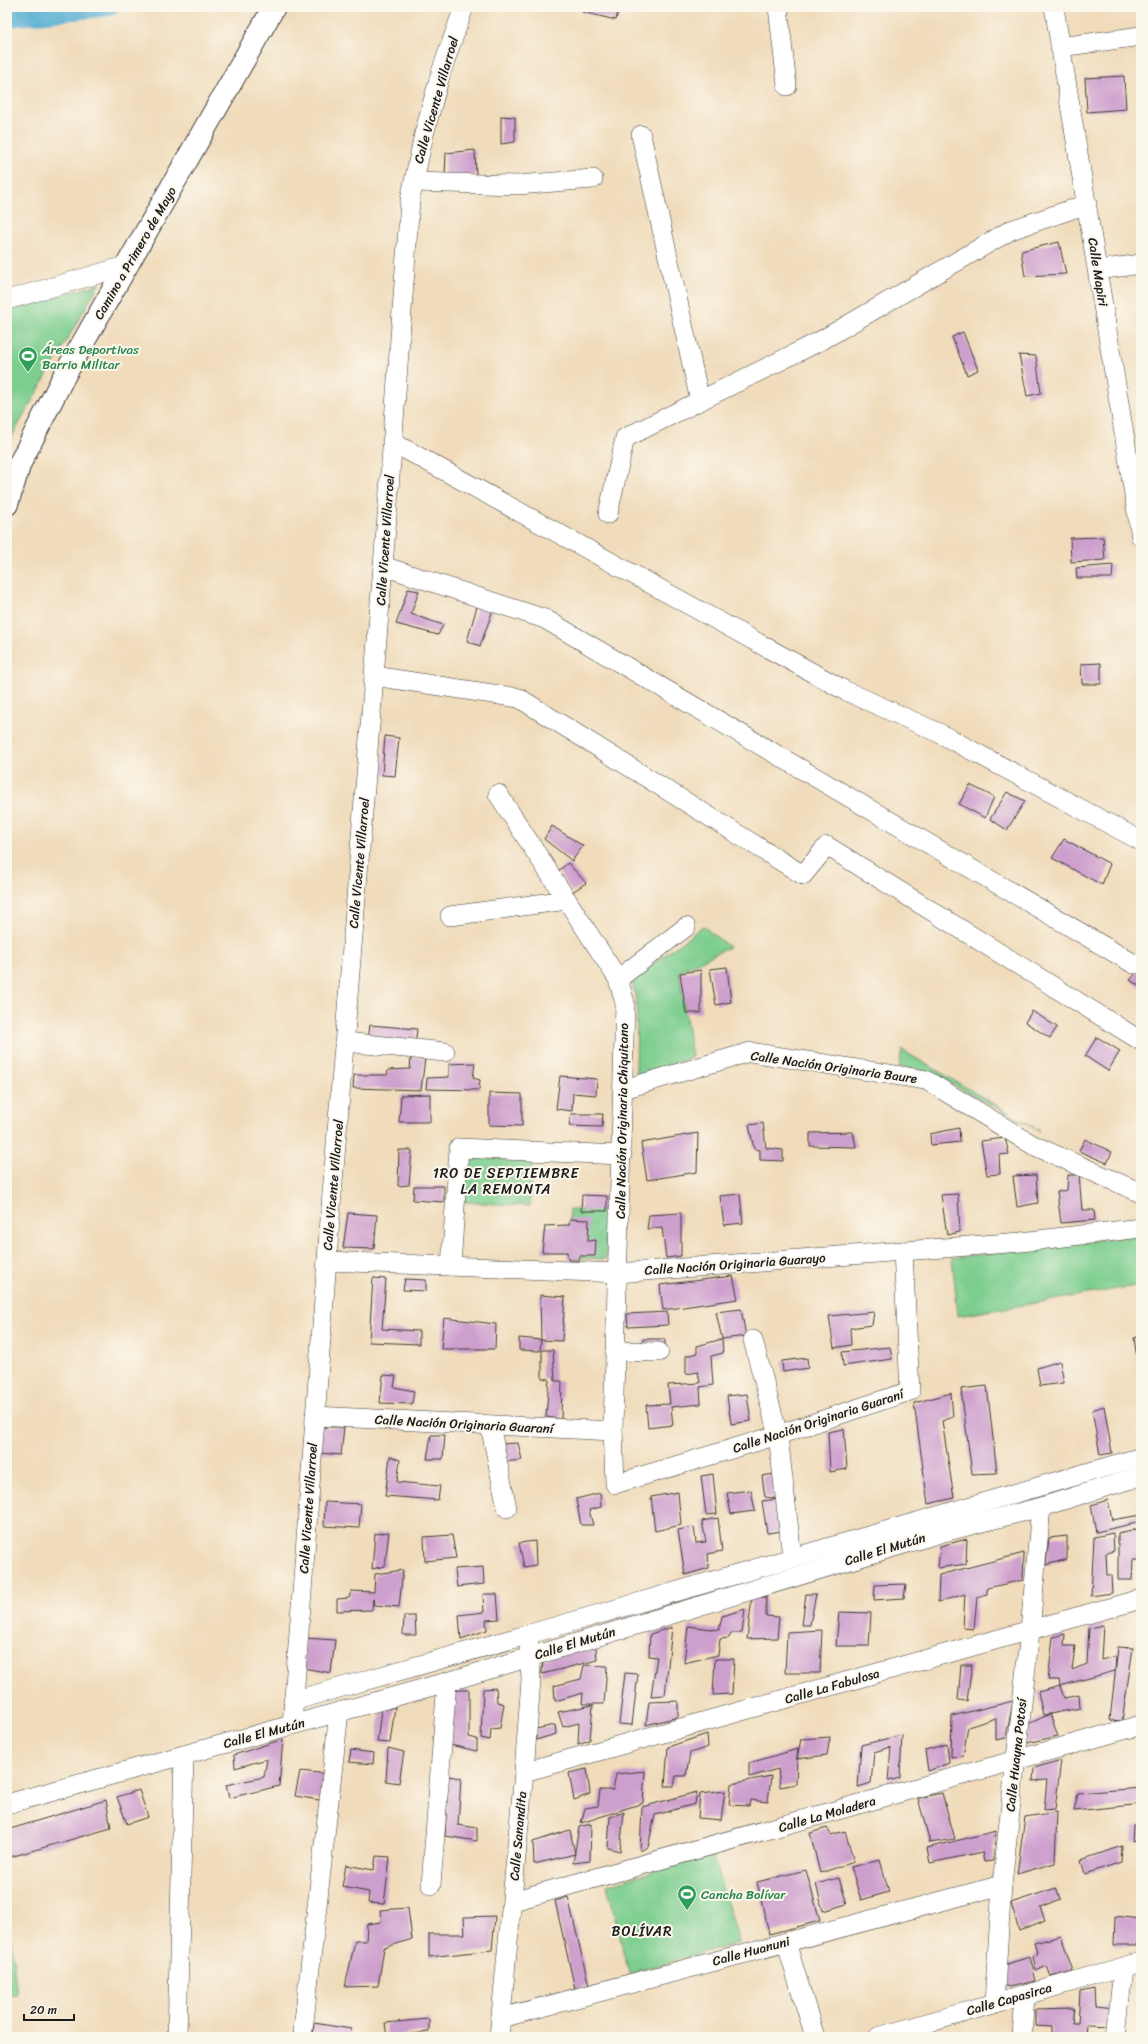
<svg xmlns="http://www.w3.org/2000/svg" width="1148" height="2044" viewBox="0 0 1148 2044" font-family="Sriracha,sans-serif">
	<rect width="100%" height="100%" fill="#fbf7ec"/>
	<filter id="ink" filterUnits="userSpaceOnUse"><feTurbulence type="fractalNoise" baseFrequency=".025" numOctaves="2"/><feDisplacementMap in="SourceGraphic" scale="8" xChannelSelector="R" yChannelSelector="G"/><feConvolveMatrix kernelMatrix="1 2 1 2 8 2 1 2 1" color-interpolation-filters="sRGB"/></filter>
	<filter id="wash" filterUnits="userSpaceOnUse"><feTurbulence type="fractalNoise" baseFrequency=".012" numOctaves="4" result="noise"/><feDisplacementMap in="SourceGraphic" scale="16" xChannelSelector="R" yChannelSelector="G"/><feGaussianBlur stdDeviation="0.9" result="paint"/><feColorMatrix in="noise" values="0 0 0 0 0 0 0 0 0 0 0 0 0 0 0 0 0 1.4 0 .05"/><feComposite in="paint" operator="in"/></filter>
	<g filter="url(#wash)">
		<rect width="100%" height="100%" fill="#f0dcbb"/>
		<g fill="#7ccd8e" stroke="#4c7455">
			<polygon points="99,284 12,436 7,456 7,311"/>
			<polygon points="703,926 729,947 679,972 692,1057 636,1076 637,1007 632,980"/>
			<polygon points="902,1050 1040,1131 927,1071 899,1067"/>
			<polygon points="466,1157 532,1160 530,1206 464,1202"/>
			<polygon points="570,1209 608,1211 606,1259 569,1258"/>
			<polygon points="1141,1235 1141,1285 958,1316 952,1258"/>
			<polygon points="712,1854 739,1942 629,1974 607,1885"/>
			<polygon points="8,1913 17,1995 7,1996 7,1914"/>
		</g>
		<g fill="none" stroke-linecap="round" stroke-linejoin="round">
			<polyline stroke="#56afd3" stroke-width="18" points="7,18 110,7"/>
		</g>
		<g id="blocks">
			<g fill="#cd9fcd">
				<polygon points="583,7 619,7 616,20 582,12"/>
				<polygon points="1124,76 1126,109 1087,112 1085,78"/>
				<polygon points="501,116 515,117 515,142 501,144"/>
				<polygon points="475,150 476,175 445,176 446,153"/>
				<polygon points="1059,242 1066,274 1025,276 1021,251"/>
				<polygon points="963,332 978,370 967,375 952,337"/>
				<polygon points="1019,355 1036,356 1041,393 1027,396"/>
				<polygon points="1103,537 1105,560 1071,562 1070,538"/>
				<polygon points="1113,565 1112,578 1077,578 1076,568"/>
				<polygon points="408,589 419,591 411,614 443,625 438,635 396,624"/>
				<polygon points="478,603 494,607 480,646 467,641"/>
				<polygon points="1101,663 1101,684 1082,684 1081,664"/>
				<polygon points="385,736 399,738 395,776 382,775"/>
				<polygon points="970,785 994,797 985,818 959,804"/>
				<polygon points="1007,792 1025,801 1007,830 990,819"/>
				<polygon points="552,826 583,846 572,861 544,839"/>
				<polygon points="1064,839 1110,864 1102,885 1052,858"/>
				<polygon points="568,863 586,883 572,892 558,871"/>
				<polygon points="727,967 731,1002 716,1005 710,969"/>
				<polygon points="701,970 701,1013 686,1013 680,973"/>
				<polygon points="1138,971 1141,972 1141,987 1130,980"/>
				<polygon points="1032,1011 1057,1027 1050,1038 1025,1022"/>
				<polygon points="370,1025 417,1029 415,1045 368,1041"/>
				<polygon points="1097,1037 1120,1051 1108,1071 1085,1056"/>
				<polygon points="411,1057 425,1058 421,1090 353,1088 354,1075 387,1075 388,1070 410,1069"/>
				<polygon points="475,1063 473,1078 480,1080 479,1090 426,1089 427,1078 449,1077 449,1064"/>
				<polygon points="560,1076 597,1079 596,1095 573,1093 572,1111 556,1109"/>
				<polygon points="489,1093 522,1094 522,1126 489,1125"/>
				<polygon points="430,1094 430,1122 399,1122 401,1095"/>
				<polygon points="571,1114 603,1114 602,1127 569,1126"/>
				<polygon points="763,1123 766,1148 783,1150 783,1161 760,1160 760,1150 754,1149 749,1125"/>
				<polygon points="959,1128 960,1142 931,1145 930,1134"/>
				<polygon points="853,1132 856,1147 810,1146 810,1133"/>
				<polygon points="698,1133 697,1172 647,1180 641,1143"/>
				<polygon points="1005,1138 1009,1154 999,1155 1000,1174 987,1175 981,1141"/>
				<polygon points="1085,1139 1112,1152 1107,1163 1079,1151"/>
				<polygon points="399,1150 412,1150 409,1185 398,1186"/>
				<polygon points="1036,1175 1038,1203 1017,1207 1013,1176"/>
				<polygon points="1068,1175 1079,1175 1082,1210 1094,1210 1095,1220 1061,1223 1057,1192 1067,1190"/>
				<polygon points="414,1186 444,1186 444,1202 413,1200"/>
				<polygon points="740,1194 743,1223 724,1225 720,1196"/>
				<polygon points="958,1194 960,1232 947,1235 941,1195"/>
				<polygon points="582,1195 607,1196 607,1211 581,1211"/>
				<polygon points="348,1213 377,1215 374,1249 343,1248"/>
				<polygon points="681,1213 681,1256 666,1258 662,1228 647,1229 649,1215"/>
				<polygon points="570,1219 589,1220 588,1241 596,1240 595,1256 580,1256 579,1260 568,1260 567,1252 542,1252 545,1226 569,1225"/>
				<polygon points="733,1276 738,1299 663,1310 660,1285"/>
				<polygon points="373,1278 386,1279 382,1329 419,1331 419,1344 369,1342"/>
				<polygon points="405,1279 426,1280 426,1291 403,1290"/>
				<polygon points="540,1295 565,1297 562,1341 541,1340"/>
				<polygon points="741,1309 746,1336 722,1339 716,1312"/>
				<polygon points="667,1312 668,1325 628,1327 627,1314"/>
				<polygon points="874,1312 872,1325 850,1328 851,1345 834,1348 829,1316"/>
				<polygon points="444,1318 496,1324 495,1349 441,1349"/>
				<polygon points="1141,1336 1141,1379 1140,1379 1134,1338"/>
				<polygon points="519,1338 541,1340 540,1351 519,1350"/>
				<polygon points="643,1339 665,1339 665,1350 642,1349"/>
				<polygon points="722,1339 723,1353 711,1356 713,1385 700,1387 701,1404 671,1407 673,1425 648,1428 646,1405 670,1404 668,1385 700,1383 698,1372 686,1374 686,1356 697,1353 697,1346"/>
				<polygon points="890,1347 892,1359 843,1366 842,1352"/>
				<polygon points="542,1350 553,1350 555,1381 562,1381 561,1419 546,1417 549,1379 542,1378"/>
				<polygon points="807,1358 808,1368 783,1372 782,1361"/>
				<polygon points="1060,1361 1064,1383 1040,1386 1037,1368"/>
				<polygon points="383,1375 396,1376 394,1387 414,1391 412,1404 380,1403"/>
				<polygon points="987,1386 997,1473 972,1474 961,1389"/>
				<polygon points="951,1393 953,1417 942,1421 954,1498 928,1504 914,1403"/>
				<polygon points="747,1394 751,1421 731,1424 727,1396"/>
				<polygon points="1104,1406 1112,1453 1100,1455 1092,1410"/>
				<polygon points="322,1427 344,1427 341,1455 320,1453"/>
				<polygon points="844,1429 847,1469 830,1472 828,1432"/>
				<polygon points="431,1435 445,1435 443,1459 427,1459"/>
				<polygon points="518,1443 522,1460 503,1462 500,1444"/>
				<polygon points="390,1456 400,1460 397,1482 440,1486 438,1500 385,1496"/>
				<polygon points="713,1474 717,1514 706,1515 701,1476"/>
				<polygon points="774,1474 779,1499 765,1497 762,1476"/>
				<polygon points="751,1490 755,1511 731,1514 727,1493"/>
				<polygon points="678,1492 681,1525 655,1531 651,1497"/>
				<polygon points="600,1493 601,1507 589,1510 593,1525 581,1525 576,1499"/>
				<polygon points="779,1499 783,1531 767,1533 762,1501"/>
				<polygon points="1108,1500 1112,1520 1141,1515 1141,1522 1096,1532 1091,1505"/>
				<polygon points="325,1502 361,1504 359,1528 324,1526"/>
				<polygon points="718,1518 722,1551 708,1554 709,1568 685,1575 678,1530 694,1527 696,1543 706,1542 702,1521"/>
				<polygon points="1141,1528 1141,1560 1133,1560 1132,1580 1118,1580 1118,1533"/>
				<polygon points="389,1532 385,1566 372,1569 375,1534"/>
				<polygon points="1113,1533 1114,1551 1106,1553 1107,1575 1111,1575 1112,1593 1091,1596 1094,1537"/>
				<polygon points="452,1535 456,1558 425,1561 424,1537"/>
				<polygon points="1067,1536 1067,1559 1046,1565 1049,1538"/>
				<polygon points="967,1539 966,1564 938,1568 940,1546"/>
				<polygon points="535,1541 536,1565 524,1567 519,1543"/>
				<polygon points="1024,1553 1023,1580 987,1588 987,1594 977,1597 974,1629 963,1628 965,1594 938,1602 939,1575"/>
				<polygon points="483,1567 484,1584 457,1587 455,1569"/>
				<polygon points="403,1570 399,1607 374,1605 373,1599 372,1610 337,1611 337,1599 349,1598 351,1591 374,1592 375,1574"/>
				<polygon points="906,1584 904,1598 874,1600 875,1585"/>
				<polygon points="483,1594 497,1594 499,1619 486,1620 487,1630 461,1639 459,1615 484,1612"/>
				<polygon points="806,1594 816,1594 810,1625 802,1625"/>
				<polygon points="766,1597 766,1616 779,1617 777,1638 747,1639 752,1598"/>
				<polygon points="745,1609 742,1633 731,1633 729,1638 720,1639 718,1655 684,1663 688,1626 719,1630 722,1616"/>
				<polygon points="839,1612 871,1613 869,1646 836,1646"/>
				<polygon points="404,1616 415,1616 416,1635 403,1635"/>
				<polygon points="1103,1625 1101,1660 1116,1656 1115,1671 1060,1686 1064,1698 1079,1695 1080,1708 1050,1714 1058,1736 1027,1743 1026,1725 1050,1714 1043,1715 1038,1692 1060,1686 1059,1680 1048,1680 1053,1637 1065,1634 1064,1646 1075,1646 1072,1670 1087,1664 1089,1628"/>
				<polygon points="672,1627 665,1695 651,1696 657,1657 649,1656 650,1634"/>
				<polygon points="822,1630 820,1673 785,1673 787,1632"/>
				<polygon points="305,1638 335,1640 331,1673 303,1668"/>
				<polygon points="596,1647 597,1660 542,1674 543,1659"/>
				<polygon points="1118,1647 1133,1648 1122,1721 1110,1720"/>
				<polygon points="715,1659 734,1659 732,1694 713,1695"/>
				<polygon points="584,1665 607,1666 604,1704 582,1704 583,1693 555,1701 554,1686 581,1679"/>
				<polygon points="961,1665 972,1665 967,1701 958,1700"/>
				<polygon points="625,1673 638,1674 632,1725 619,1724"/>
				<polygon points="496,1688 497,1702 504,1704 500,1728 491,1729 490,1740 481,1738 483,1689"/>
				<polygon points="453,1690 469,1690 469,1737 477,1739 477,1751 450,1745"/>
				<polygon points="678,1701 678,1717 646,1725 649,1702"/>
				<polygon points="1013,1701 1006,1738 996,1740 996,1718 968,1727 963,1756 951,1757 952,1716"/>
				<polygon points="593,1705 590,1740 578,1744 579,1723 563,1727 558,1712"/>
				<polygon points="395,1707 390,1743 377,1742 381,1710"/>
				<polygon points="555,1725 556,1734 536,1740 536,1729"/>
				<polygon points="707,1734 708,1747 690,1753 686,1776 676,1776 674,1786 665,1786 668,1747"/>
				<polygon points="902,1735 900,1778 888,1781 891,1747 874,1752 871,1783 858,1787 861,1745"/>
				<polygon points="830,1737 827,1755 797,1759 796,1784 780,1787 778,1769 749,1777 749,1763 798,1749 797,1759 801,1739"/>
				<polygon points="283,1739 279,1786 229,1798 226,1785 264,1777 267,1759 235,1768 234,1755"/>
				<polygon points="947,1744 949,1763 928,1771 925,1750"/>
				<polygon points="388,1748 404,1752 399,1783 386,1781"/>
				<polygon points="351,1750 374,1753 373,1764 349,1762"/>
				<polygon points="1061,1760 1055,1809 1044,1810 1047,1780 1033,1781 1034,1768"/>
				<polygon points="587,1769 590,1794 574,1800 569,1773"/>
				<polygon points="300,1771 328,1774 325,1801 295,1796"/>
				<polygon points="645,1771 643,1803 581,1823 585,1808 598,1806 600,1790 613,1790 616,1774"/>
				<polygon points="448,1776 461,1778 458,1825 477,1828 477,1841 445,1836"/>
				<polygon points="771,1776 768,1802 750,1800 749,1806 729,1805 731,1784"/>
				<polygon points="1141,1788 1141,1803 1134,1805 1074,1811 1078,1793"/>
				<polygon points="139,1790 148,1817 127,1824 117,1797"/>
				<polygon points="725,1791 721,1820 698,1818 700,1794"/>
				<polygon points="697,1792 695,1804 655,1815 648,1847 640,1851 642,1807"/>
				<polygon points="942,1793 955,1839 930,1843 918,1798"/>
				<polygon points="106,1800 111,1828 7,1858 7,1830"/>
				<polygon points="624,1812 620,1851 608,1848 610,1817"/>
				<polygon points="1057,1812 1055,1863 1017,1874 1025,1817"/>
				<polygon points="591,1824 590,1861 573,1863 579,1827"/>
				<polygon points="1141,1824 1141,1839 1132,1841 1133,1826"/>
				<polygon points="827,1828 831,1835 845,1831 854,1862 820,1873 810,1833"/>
				<polygon points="570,1830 575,1854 534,1864 533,1842"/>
				<polygon points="996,1831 993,1861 984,1862 982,1852 930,1863 927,1848"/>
				<polygon points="1122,1846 1121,1862 1085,1874 1081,1860"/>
				<polygon points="376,1856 390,1857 384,1904 368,1903 369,1892 342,1887 346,1865 374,1870"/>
				<polygon points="880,1860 889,1892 861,1900 851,1867"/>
				<polygon points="806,1870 820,1921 769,1934 757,1882"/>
				<polygon points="839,1878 847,1904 823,1911 816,1884"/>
				<polygon points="1056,1888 1060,1899 1040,1907 1045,1920 1019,1931 1011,1903"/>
				<polygon points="568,1897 589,1986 575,1989 555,1901"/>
				<polygon points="408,1908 412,1939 384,1948 378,1986 345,1987 355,1941 366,1941 367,1924 381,1922 380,1910"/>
				<polygon points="495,1916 492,1950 429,1957 429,1934 465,1934 464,1917"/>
				<polygon points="1115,1916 1141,1919 1139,1946 1114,1946"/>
				<polygon points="1061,1936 1073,1971 1051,1977 1047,1966 1036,1971 1033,1957 1037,1953 1034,1943"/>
				<polygon points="1030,1957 1036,1981 1009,1987 1002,1984 1003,1965"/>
				<polygon points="1094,1989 1095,2006 1115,2008 1113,2025 1087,2024 1086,2037 1051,2037 1051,2027 1035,2026 1035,2009 1074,2008 1072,2023 1078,2023 1080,1992"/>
				<polygon points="429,2019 429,2032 387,2037 385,2023"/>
				<polygon points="314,2023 351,2029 350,2037 313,2037"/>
			</g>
		</g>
	</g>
	<g filter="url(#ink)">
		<use href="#blocks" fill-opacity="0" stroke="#3c3934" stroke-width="1"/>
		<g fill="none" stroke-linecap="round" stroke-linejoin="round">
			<defs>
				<g id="minor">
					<polyline points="778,7 787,86"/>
					<polyline points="1054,7 1141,537"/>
					<polyline points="1060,47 1141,36"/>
					<polyline points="641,135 700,401"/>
					<polyline points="414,182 517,185 593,179"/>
					<polyline points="1098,270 1141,264"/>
					<polyline points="7,300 129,265"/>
					<polyline points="392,442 844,690 939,733 1141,841"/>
					<polyline points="608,514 625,438 822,340 1011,230 1087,204"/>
					<polyline points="383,566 545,619 1134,964 1141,962"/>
					<polyline points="374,676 519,698 803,875 827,846 1141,1041"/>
					<polyline points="498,794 618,979 625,1003 613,1429 615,1484 778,1435 910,1391 903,1251"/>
					<polyline points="450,916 567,900"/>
					<polyline points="618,979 686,927"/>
					<polyline points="345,1042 445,1052"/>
					<polyline points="624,1089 750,1052 926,1080 1033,1145 1141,1193"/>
					<polyline points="327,1261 618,1273 1021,1242 1141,1228"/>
					<polyline points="451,1266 459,1148 622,1155"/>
					<polyline points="753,1340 778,1435 792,1557"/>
					<polyline points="615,1351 659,1352"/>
					<polyline points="315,1416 613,1431"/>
					<polyline points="490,1425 507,1508"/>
					<polyline points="293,1701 530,1634 1141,1457"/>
					<polyline points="292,1725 331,1206 388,504 410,200 424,134 441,72 464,7"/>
					<polyline points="524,1772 1141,1599"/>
					<polyline points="7,1804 447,1682 944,1532 1041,1507 1141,1476"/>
					<polyline points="431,1885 447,1682"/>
					<polyline points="513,1901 1141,1725"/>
					<polyline points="786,1942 815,2037"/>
					<polyline points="994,2003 1002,1885 1030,1631 1041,1507"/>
					<polyline points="501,2018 1002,1885"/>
					<polyline points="303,2030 339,1712"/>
					<polyline points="177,2037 184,1755"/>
					<polyline points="499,2037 524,1772 531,1680 529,1644"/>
					<polyline points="878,2037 1141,1962"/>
					<polyline points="1022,2037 1025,1995"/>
					<polyline points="1116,2037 1123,1968"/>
				</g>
				<polyline id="major" points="7,504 20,463 64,376 274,7"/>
			</defs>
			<use href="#minor" stroke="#3c3934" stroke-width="20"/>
			<use href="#major" stroke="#3c3934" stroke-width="24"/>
			<use href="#minor" stroke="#fff" stroke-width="19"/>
			<use href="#major" stroke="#fff" stroke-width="22"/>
		</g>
	</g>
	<defs>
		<symbol id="stadium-pin" viewBox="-11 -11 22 30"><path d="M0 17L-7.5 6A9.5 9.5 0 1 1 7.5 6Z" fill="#2e9e5b" stroke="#fbf7ec"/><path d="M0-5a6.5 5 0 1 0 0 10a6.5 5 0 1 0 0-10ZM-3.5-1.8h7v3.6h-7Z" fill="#fff"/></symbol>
	</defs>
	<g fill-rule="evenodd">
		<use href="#stadium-pin" x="17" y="345" width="22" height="30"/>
		<use href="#stadium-pin" x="676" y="1883" width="22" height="30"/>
	</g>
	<g text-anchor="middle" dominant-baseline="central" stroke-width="4" stroke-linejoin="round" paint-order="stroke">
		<g font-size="13" fill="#1c1c1c" stroke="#fbf7ec">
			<text transform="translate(436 100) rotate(-74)">Calle Vicente Villarroel</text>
			<text transform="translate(135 253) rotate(-60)">Camino a Primero de Mayo</text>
			<text transform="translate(1098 272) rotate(81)">Calle Mapiri</text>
			<text transform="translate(385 540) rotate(-86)">Calle Vicente Villarroel</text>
			<text transform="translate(359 863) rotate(-85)">Calle Vicente Villarroel</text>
			<text transform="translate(834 1067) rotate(8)">Calle Nación Originaria Baure</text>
			<text transform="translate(622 1121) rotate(-89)">Calle Nación Originaria Chiquitano</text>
			<text transform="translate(333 1185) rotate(-85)">Calle Vicente Villarroel</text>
			<text transform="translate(735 1264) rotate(-4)">Calle Nación Originaria Guarayo</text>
			<text transform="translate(818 1421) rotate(-18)">Calle Nación Originaria Guaraní</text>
			<text transform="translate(464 1424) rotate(3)">Calle Nación Originaria Guaraní</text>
			<text transform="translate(308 1508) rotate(-86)">Calle Vicente Villarroel</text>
			<text transform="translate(885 1549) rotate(-17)">Calle El Mutún</text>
			<text transform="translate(575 1643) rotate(-17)">Calle El Mutún</text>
			<text transform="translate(832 1686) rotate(-16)">Calle La Fabulosa</text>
			<text transform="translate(264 1733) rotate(-15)">Calle El Mutún</text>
			<text transform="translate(1016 1755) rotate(-84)">Calle Huayna Potosí</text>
			<text transform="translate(827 1814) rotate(-16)">Calle La Moladera</text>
			<text transform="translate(518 1836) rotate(-85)">Calle Sanandita</text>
			<text transform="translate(751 1951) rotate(-15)">Calle Huanuni</text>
			<text transform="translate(1009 1999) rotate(-16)">Calle Capasirca</text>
		</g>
		<g font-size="13" fill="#27864d" stroke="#fbf7ec" text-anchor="start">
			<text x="42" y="349">Áreas Deportivas<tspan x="42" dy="15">Barrio Militar</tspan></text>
			<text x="701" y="1894">Cancha Bolívar</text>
		</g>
		<g font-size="14" letter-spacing="1" fill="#1c1c1c" stroke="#fbf7ec">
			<text x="506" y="1173">1RO DE SEPTIEMBRE<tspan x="506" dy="16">LA REMONTA</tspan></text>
			<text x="642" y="1931">BOLÍVAR</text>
		</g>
	</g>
	<rect width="1148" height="2044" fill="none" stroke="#fbf7ec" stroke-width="24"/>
	<path d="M24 2014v6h50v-6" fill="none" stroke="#1c1c1c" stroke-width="2"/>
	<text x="30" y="2014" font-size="12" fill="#1c1c1c" stroke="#fbf7ec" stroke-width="3" paint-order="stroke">20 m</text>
</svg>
